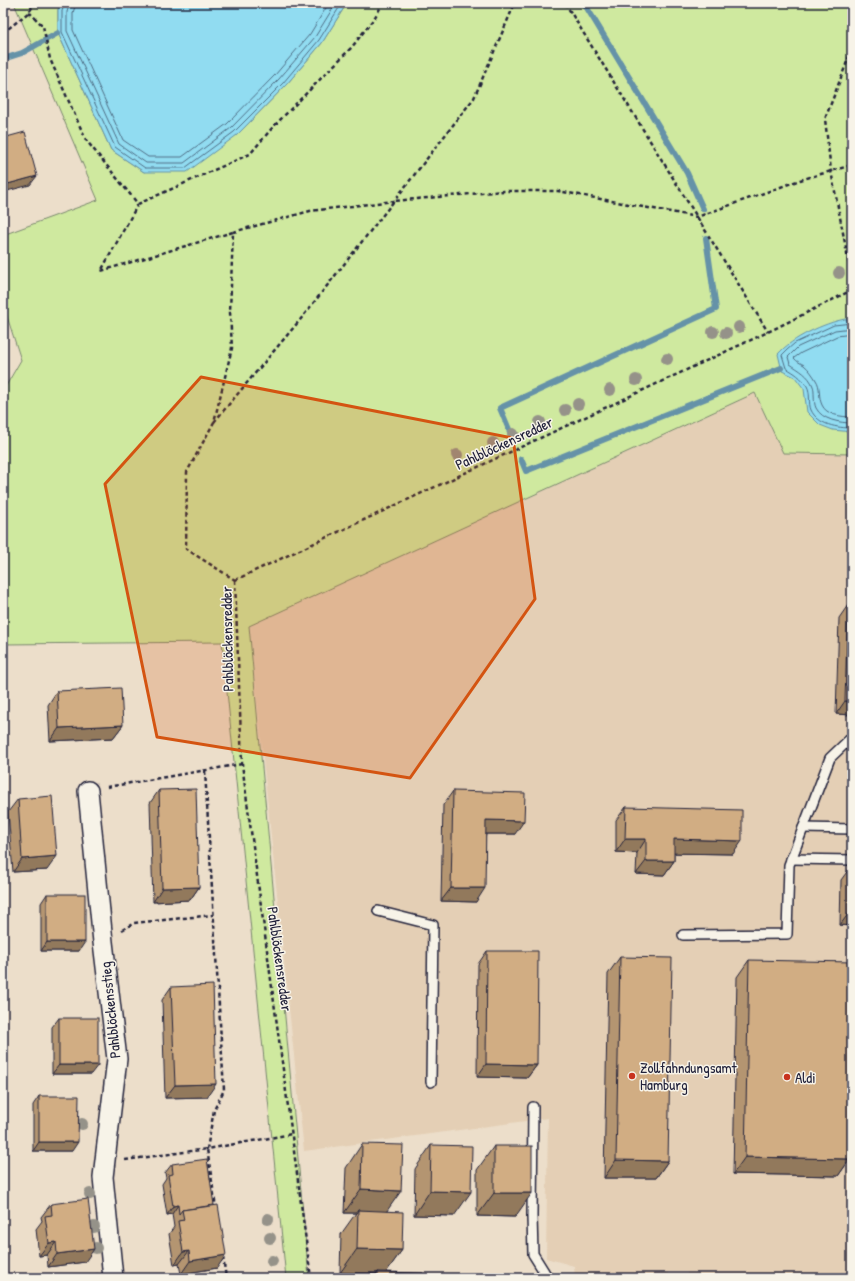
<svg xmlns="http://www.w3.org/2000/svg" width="855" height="1281" viewBox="0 0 855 1281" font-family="'Patrick Hand',sans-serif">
	<rect width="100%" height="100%" fill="#ecdeca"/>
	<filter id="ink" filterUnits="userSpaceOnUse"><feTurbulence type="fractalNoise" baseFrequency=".025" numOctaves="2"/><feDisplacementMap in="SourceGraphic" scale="8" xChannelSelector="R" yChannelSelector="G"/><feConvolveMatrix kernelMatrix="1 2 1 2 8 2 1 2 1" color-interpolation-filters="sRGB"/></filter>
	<g filter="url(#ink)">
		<polygon fill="#e4cfb5" points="755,393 783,453 852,454 852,1278 687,1278 687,1272 668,1272 667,1278 575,1278 574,1266 546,1258 548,1118 304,1151 249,626"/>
		<polygon fill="#cfe99f" stroke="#78866d" points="14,3 61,3 58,10 58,33 111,150 144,172 237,135 286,85 322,43 347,3 852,3 852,454 783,453 755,393 249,626 309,1278 286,1278 222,642 3,644 3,391 21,360 3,304 3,235 98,200"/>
		<g fill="#91dcf1" stroke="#6592a8">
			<polygon points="61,3 347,3 322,43 286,85 237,135 187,172 144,172 111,150 58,33 58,9"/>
			<path d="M845,319H852V432L833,430L820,425L807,412L804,389L795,377L782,371L778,354C792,338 824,323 845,319Z"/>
		</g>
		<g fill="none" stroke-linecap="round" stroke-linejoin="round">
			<g stroke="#4e6c84" stroke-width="1">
				<polyline points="65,3 62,11 62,32 115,147 145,168 185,168 234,132 283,83 319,40 342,3"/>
				<polyline points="70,3 67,12 67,31 119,144 146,163 184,163 231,128 279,79 315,37 336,3"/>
				<polyline points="76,3 73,13 73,30 123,140 148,157 182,157 227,124 275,75 310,34 329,3"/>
				<path d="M852,323L834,325L795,343L787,350L782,355L786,368C795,373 801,377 807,386C811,393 808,403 811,410C818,425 837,428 852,428"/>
				<path d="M852,328L835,330L798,347L788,357L790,364C799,370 809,375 813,386C815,392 813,401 816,408C822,420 840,423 852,423"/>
				<path d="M852,334L837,336L801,353L794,358C797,362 801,363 804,365C809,369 813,375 816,380C821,387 818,397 822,405C826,415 842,417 852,417"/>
			</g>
			<g stroke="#6592a8" stroke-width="6">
				<polyline points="584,3 687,173 703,209"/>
				<polyline points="3,59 22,53 58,33"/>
				<polyline points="513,439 500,408 716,309 706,238"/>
				<polyline points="521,459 526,471 781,368"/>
			</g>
			<defs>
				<g id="lane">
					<polyline points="803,828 852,829"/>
					<polyline points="791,859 852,860"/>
					<polyline points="378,911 433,925 431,1082"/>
					<polyline points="683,935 787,934 789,865 830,758 852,737"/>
					<polyline points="533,1107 532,1216 533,1254 548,1278"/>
				</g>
				<polyline id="street" points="88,791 103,942 117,1059 103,1177 113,1278"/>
			</defs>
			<use href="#lane" stroke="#22223b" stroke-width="12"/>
			<use href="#street" stroke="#22223b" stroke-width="22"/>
			<g stroke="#22223b" stroke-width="2.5" stroke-dasharray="4 3" stroke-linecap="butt">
				<polyline points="565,3 768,332"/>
				<polyline points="29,12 43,26 50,59 86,140 138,204 250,154 273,127 352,47 375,17 383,3"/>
				<polyline points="3,33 29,12 35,3"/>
				<polyline points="852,49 825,119 831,171 852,279"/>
				<polyline points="138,204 101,271 233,232 230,312 232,348 214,422 187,472 186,549 235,580"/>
				<polyline points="233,232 310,211 394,201 474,98 515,3"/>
				<polyline points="214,422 300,320 394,201 504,191 558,191 697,217 800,180 852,165"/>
				<polyline points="235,580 242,764 311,1278"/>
				<polyline points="235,580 768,332 852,290"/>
				<polyline points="205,771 224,1090 214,1110 207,1149 292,1134"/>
				<polyline points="107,787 242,764"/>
				<polyline points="122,930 134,923 213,915"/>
				<polyline points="125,1160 207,1149 216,1208"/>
				<polyline points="223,1257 226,1278"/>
			</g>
			<use href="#lane" stroke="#f7f3e8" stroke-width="9"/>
			<use href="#street" stroke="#f7f3e8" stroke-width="19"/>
		</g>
		<g fill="#959289">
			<circle cx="839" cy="273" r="6"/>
			<circle cx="739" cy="327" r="6"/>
			<circle cx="713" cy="332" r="6"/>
			<circle cx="726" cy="333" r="6"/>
			<circle cx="667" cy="359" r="6"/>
			<circle cx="636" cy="380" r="6"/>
			<circle cx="610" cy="390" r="6"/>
			<circle cx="578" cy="404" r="6"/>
			<circle cx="565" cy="410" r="6"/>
			<circle cx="540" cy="422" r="6"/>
			<circle cx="513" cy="434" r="6"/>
			<circle cx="493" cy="443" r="6"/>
			<circle cx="457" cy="455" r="6"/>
			<circle cx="82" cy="1124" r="6"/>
			<circle cx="90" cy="1194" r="6"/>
			<circle cx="268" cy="1219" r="6"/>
			<circle cx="94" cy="1227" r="6"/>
			<circle cx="270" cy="1238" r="6"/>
			<circle cx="96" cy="1248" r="6"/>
			<circle cx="272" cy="1261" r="6"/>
		</g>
		<g fill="#b49571" stroke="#22223b">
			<polygon points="848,605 852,715 836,714 839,618"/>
			<polygon points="57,691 123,725 113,738 50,741 48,705"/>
			<polygon points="159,790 199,887 190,900 153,902 150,803"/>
			<polygon points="453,791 515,834 486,834 476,902 441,901 443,805"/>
			<polygon points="18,799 47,870 13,872 8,812"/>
			<polygon points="626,807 733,854 674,853 674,861 664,875 636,874 637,853 616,852 616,820"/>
			<polygon points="852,865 852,926 840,925 841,880"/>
			<polygon points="47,894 79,951 41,951 41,903"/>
			<polygon points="487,951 537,1065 527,1078 477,1077 478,964"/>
			<polygon points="620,957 668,1161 656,1178 604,1178 608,974"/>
			<polygon points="749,960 850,1159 838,1176 733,1174 737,977"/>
			<polygon points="171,987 207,1097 165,1098 162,1000"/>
			<polygon points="59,1018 91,1074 52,1074 52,1027"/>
			<polygon points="39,1096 72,1151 33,1151 33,1105"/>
			<polygon points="362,1144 387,1211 402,1250 386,1272 423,1278 374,1278 377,1274 340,1273 341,1234 356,1213 344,1213 346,1168"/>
			<polygon points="431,1145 454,1216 414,1215 415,1169"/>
			<polygon points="494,1146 515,1217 477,1216 477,1170"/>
			<polygon points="172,1164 217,1268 181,1274 179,1264 174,1265 169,1234 174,1227 172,1214 167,1215 162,1184 166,1178 165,1173"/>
			<polygon points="51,1204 85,1262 48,1267 47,1255 39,1256 36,1229 42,1221 41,1217"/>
		</g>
		<g fill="#92795c" stroke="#22223b">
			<polygon points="37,176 30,185 3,192 3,186 4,185"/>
			<polygon points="845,701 852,701 852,715 836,714"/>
			<polygon points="123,725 113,738 50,741 59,728"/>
			<polygon points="486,820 524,821 515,834 477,834"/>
			<polygon points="625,839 646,839 637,853 616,852"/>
			<polygon points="674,839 742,841 733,854 665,853"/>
			<polygon points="57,856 47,870 13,872 22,859"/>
			<polygon points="646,861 674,861 664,875 636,874"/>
			<polygon points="199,887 190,900 153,902 162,888"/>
			<polygon points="451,888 485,888 476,902 441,901"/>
			<polygon points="852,909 852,926 840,925"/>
			<polygon points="47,942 85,942 79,951 41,951"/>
			<polygon points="486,1064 537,1065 527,1078 477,1077"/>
			<polygon points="59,1065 98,1065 91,1074 52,1074"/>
			<polygon points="216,1084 207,1097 165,1098 175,1085"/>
			<polygon points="39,1142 78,1142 72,1151 33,1151"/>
			<polygon points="745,1157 850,1159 838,1176 733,1174"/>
			<polygon points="616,1160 668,1161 656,1178 604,1178"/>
			<polygon points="361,1189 401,1191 384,1215 358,1210 356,1213 344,1213"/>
			<polygon points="430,1191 471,1192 454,1216 414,1215"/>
			<polygon points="494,1193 532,1193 515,1217 477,1216"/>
			<polygon points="178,1205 172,1214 167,1215 173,1206"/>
			<polygon points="56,1242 47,1255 39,1256 49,1243"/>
			<polygon points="94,1249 85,1262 48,1267 57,1254"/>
			<polygon points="357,1249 402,1250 385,1274 378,1272 377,1274 340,1273"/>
			<polygon points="189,1251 179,1264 174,1265 183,1252"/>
			<polygon points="226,1255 217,1268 181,1274 190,1261"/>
		</g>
		<g fill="#d1ad83" stroke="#22223b">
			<polygon points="25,132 37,176 4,185 3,182 3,138"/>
			<polygon points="848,605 852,605 852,701 845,701"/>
			<polygon points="121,688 123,725 59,728 57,691"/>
			<polygon points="196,789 199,887 162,888 159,790"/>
			<polygon points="453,791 525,793 524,821 486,820 485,888 451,888"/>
			<polygon points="52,796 57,856 22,859 18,799"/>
			<polygon points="626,807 742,810 742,841 674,839 674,861 646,861 646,839 625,839"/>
			<rect x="47" y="894" width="38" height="48"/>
			<polygon points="487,951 538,951 537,1065 486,1064"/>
			<polygon points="620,957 672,958 668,1161 616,1160"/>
			<polygon points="749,960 852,962 852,1062 850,1159 745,1157"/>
			<polygon points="213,985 216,1084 175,1085 171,987"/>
			<rect x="59" y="1018" width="39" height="47"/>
			<polygon points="39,1096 79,1096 78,1142 39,1142"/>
			<polygon points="362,1144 403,1145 401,1191 361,1189"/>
			<polygon points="431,1145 472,1146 471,1192 430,1191"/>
			<rect x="494" y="1146" width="38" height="47"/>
			<polygon points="207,1159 214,1205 182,1210 179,1214 178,1205 173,1206 168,1175 173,1174 172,1164"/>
			<polygon points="88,1199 94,1249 57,1254 56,1242 49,1243 45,1216 52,1215 51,1204"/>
			<polygon points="218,1205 226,1255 190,1261 189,1251 183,1252 178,1221 184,1220 182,1210"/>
			<polygon points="358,1210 403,1212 402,1250 357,1249"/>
			<polygon points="378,1272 423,1273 423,1278 378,1278"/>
			<polygon points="98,1274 98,1278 76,1278"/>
		</g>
	</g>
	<path fill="#d45411" fill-opacity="0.2" stroke="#d45411" stroke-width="3" stroke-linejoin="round" d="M201,377L513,438L535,599L410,778L157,737L105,484Z"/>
	<g fill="#c8321e" stroke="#f7f3e8" stroke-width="1.5">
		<circle cx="632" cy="1076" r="4"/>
		<circle cx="787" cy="1077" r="4"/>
	</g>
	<g text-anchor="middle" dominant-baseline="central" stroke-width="3" stroke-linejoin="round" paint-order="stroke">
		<g font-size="15" fill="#22223b" stroke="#f7f3e8">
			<text transform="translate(504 443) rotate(-25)">Pahlblöckensredder</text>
			<text transform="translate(227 639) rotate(-91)">Pahlblöckensredder</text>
			<text transform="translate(280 959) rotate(82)">Pahlblöckensredder</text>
			<text transform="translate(110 1010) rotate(-96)">Pahlblöckensstieg</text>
		</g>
		<g font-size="15" fill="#22223b" stroke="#f7f3e8" text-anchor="start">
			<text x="640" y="1067">Zollfahndungsamt<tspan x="640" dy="17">Hamburg</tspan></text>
			<text x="795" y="1077">Aldi</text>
		</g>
	</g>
	<rect width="855" height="1281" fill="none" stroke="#f7f3e8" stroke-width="16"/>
	<rect x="8" y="8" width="839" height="1265" fill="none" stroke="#22223b" stroke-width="1.5" filter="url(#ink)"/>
</svg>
